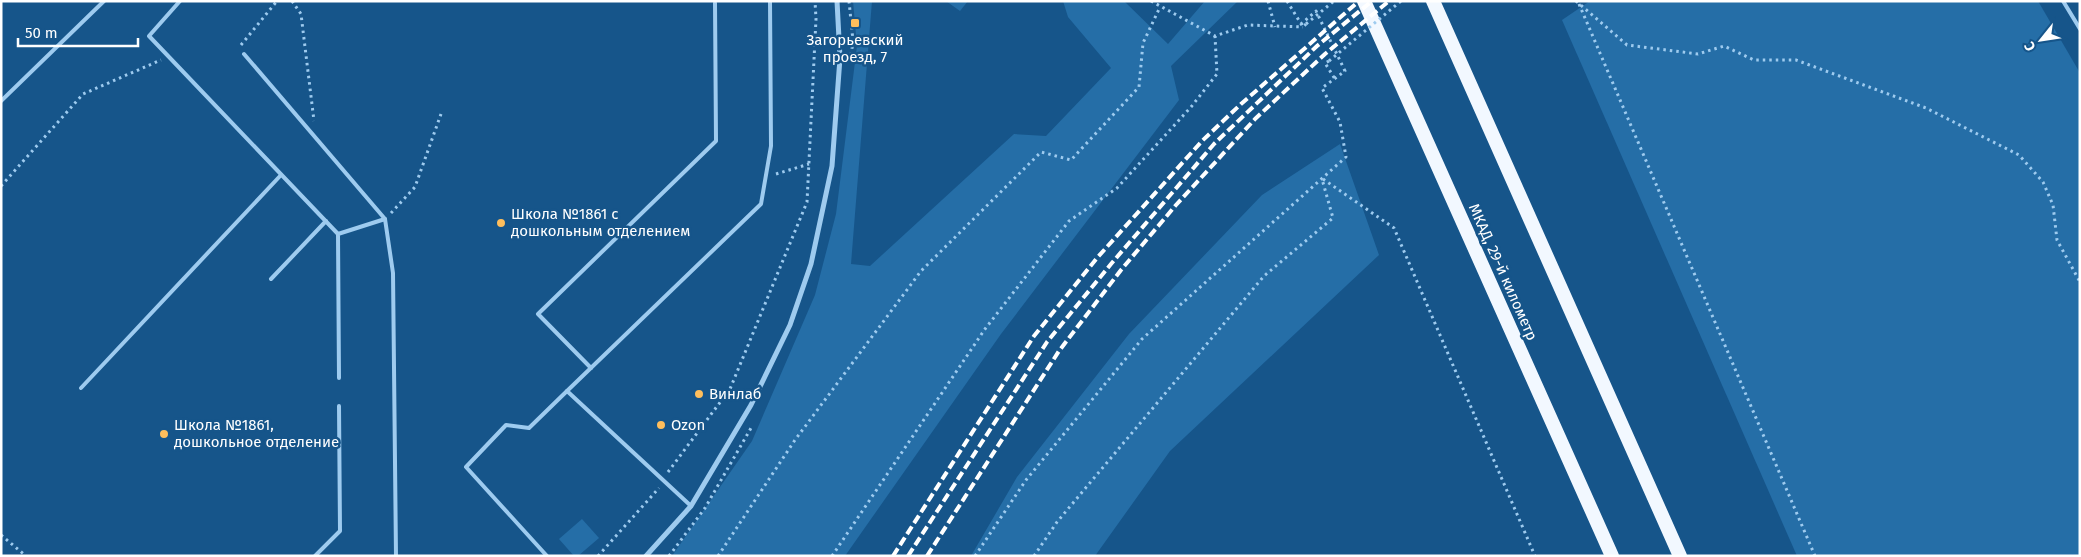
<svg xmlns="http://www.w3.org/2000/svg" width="2081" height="557" viewBox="0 0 2081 557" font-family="'Fira Sans',sans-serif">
	<rect width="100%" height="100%" fill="#16558a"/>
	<g fill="#256ea7">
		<polygon points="853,1 872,1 851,264 870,266 1014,134 1046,136 1111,68 1068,17 1063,1 1124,1 1168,44 1205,1 1238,1 1171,66 1179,100 1001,334 845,556 672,556 752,441 815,295 836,214 857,46"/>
		<polygon points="946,1 968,1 960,11"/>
		<polygon points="1590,1 2038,1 2080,73 2080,556 1797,556 1562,20"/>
		<polygon points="1340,144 1379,255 1170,451 1095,556 971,556 1017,477 1129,334 1262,195"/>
		<polygon points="582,519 599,538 578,556 574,556 559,539"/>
	</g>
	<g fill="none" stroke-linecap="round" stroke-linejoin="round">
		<g stroke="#9ecbef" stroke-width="3" stroke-dasharray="2.5 4" stroke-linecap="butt">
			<polyline points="292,1 301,14 314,121"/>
			<polyline points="849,1 853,41 851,55"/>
			<polyline points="1151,1 1215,36 1248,25 1303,27"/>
			<polyline points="1268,1 1275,27"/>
			<polyline points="1287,1 1303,27 1306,24"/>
			<polyline points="1576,1 1627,45 1698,54 1724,46 1754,60 1796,60 1926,108 2019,155 2043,182 2053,205 2057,240 2080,282"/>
			<polyline points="1579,4 1815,556"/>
			<polyline points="241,45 277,1"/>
			<polyline points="1329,61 1325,63 1335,79"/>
			<polyline points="776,174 809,164"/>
			<polyline points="1323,179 1394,228 1535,556"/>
			<polyline points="1,186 83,94 161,60"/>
			<polyline points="391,213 415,187 441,114"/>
			<polyline points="668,472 730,389 807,202 816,19 815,1"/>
			<polyline points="1,535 26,556"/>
			<polyline points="598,556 659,488"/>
			<polyline points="669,556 705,508 751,428"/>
			<polyline points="718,556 795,440 921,271 1041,152 1071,160 1139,87 1143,43 1160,7"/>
			<polyline points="832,556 985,329 1069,221 1117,188 1191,107 1217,74 1215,36"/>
			<polyline points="975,556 1026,480 1142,339 1346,157 1340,122 1322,88 1345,71 1316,11 1301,24"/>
			<polyline points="1034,556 1057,522 1264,276 1333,218 1322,179"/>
		</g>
		<g stroke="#9ecbef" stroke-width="4">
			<polyline points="180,1 149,36 338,234"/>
			<polyline points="2063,1 2080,29"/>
			<polyline points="244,54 385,219"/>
			<polyline points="1,101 104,1"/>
			<polyline points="271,279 326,221"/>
			<polyline points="591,368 538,314 716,141 715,3"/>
			<polyline points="339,378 338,234 385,219 393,273 396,556"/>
			<polyline points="81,388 281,175"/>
			<polyline points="567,391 761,204 771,146 770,1"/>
			<polyline points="315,556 340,531 339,406"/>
			<polyline points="547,556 466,467 506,425 529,428 567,391 691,506"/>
		</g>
		<polyline stroke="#9ecbef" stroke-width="5" points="646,556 691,506 751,405 790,325 811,264 832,166 840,58 837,1"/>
		<g stroke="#f2f8ff" stroke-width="14">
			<polyline points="1364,1 1612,556"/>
			<polyline points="1433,1 1680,556"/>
		</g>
		<g stroke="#fff" stroke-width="4" stroke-dasharray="9 4" stroke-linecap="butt">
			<polyline points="893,556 1034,336 1097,258 1202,141 1241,104 1359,1"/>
			<polyline points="908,556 1047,342 1111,264 1214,144 1317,46 1372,1"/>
			<polyline points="927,556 1059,351 1121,270 1176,205 1255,119 1325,54 1389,1"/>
		</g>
		<g stroke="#9ecbef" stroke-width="3" stroke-dasharray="2.5 4" stroke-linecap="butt">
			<polyline points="1306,24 1334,1"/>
			<polyline points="1329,61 1401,1"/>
		</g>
	</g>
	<g fill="#ffbe5c" stroke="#16558a" stroke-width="2">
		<rect x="850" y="18" width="10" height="10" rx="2.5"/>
		<circle cx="501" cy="223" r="5"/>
		<circle cx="699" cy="394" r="5"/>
		<circle cx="661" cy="425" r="5"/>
		<circle cx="164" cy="434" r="5"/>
	</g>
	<g text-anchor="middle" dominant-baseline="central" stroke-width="5" stroke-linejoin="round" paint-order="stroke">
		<g font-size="15" fill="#fff" stroke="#16558a" text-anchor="start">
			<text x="855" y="40" text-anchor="middle">Загорьевский<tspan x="855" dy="17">проезд, 7</tspan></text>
			<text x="511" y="214">Школа №1861 с<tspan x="511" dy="17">дошкольным отделением</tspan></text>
			<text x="709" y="394">Винлаб</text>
			<text x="174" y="425">Школа №1861,<tspan x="174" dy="17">дошкольное отделение</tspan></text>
			<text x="671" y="425">Ozon</text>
		</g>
		<g font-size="15" fill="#fff" stroke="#16558a">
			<text transform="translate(1503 272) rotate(66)">МКАД, 29-й километр</text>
		</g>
	</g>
	<rect width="2081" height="557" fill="none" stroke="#ffffff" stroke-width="5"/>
	<g transform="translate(2041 40) rotate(240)" stroke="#16558a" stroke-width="4" paint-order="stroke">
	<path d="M0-4L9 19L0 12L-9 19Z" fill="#ffffff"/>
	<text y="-8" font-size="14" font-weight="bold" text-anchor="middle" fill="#ffffff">С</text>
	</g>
	<path d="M18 38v8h120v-8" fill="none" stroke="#ffffff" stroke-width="2.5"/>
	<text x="25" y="38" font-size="15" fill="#ffffff" stroke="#16558a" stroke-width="4" paint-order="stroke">50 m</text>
</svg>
